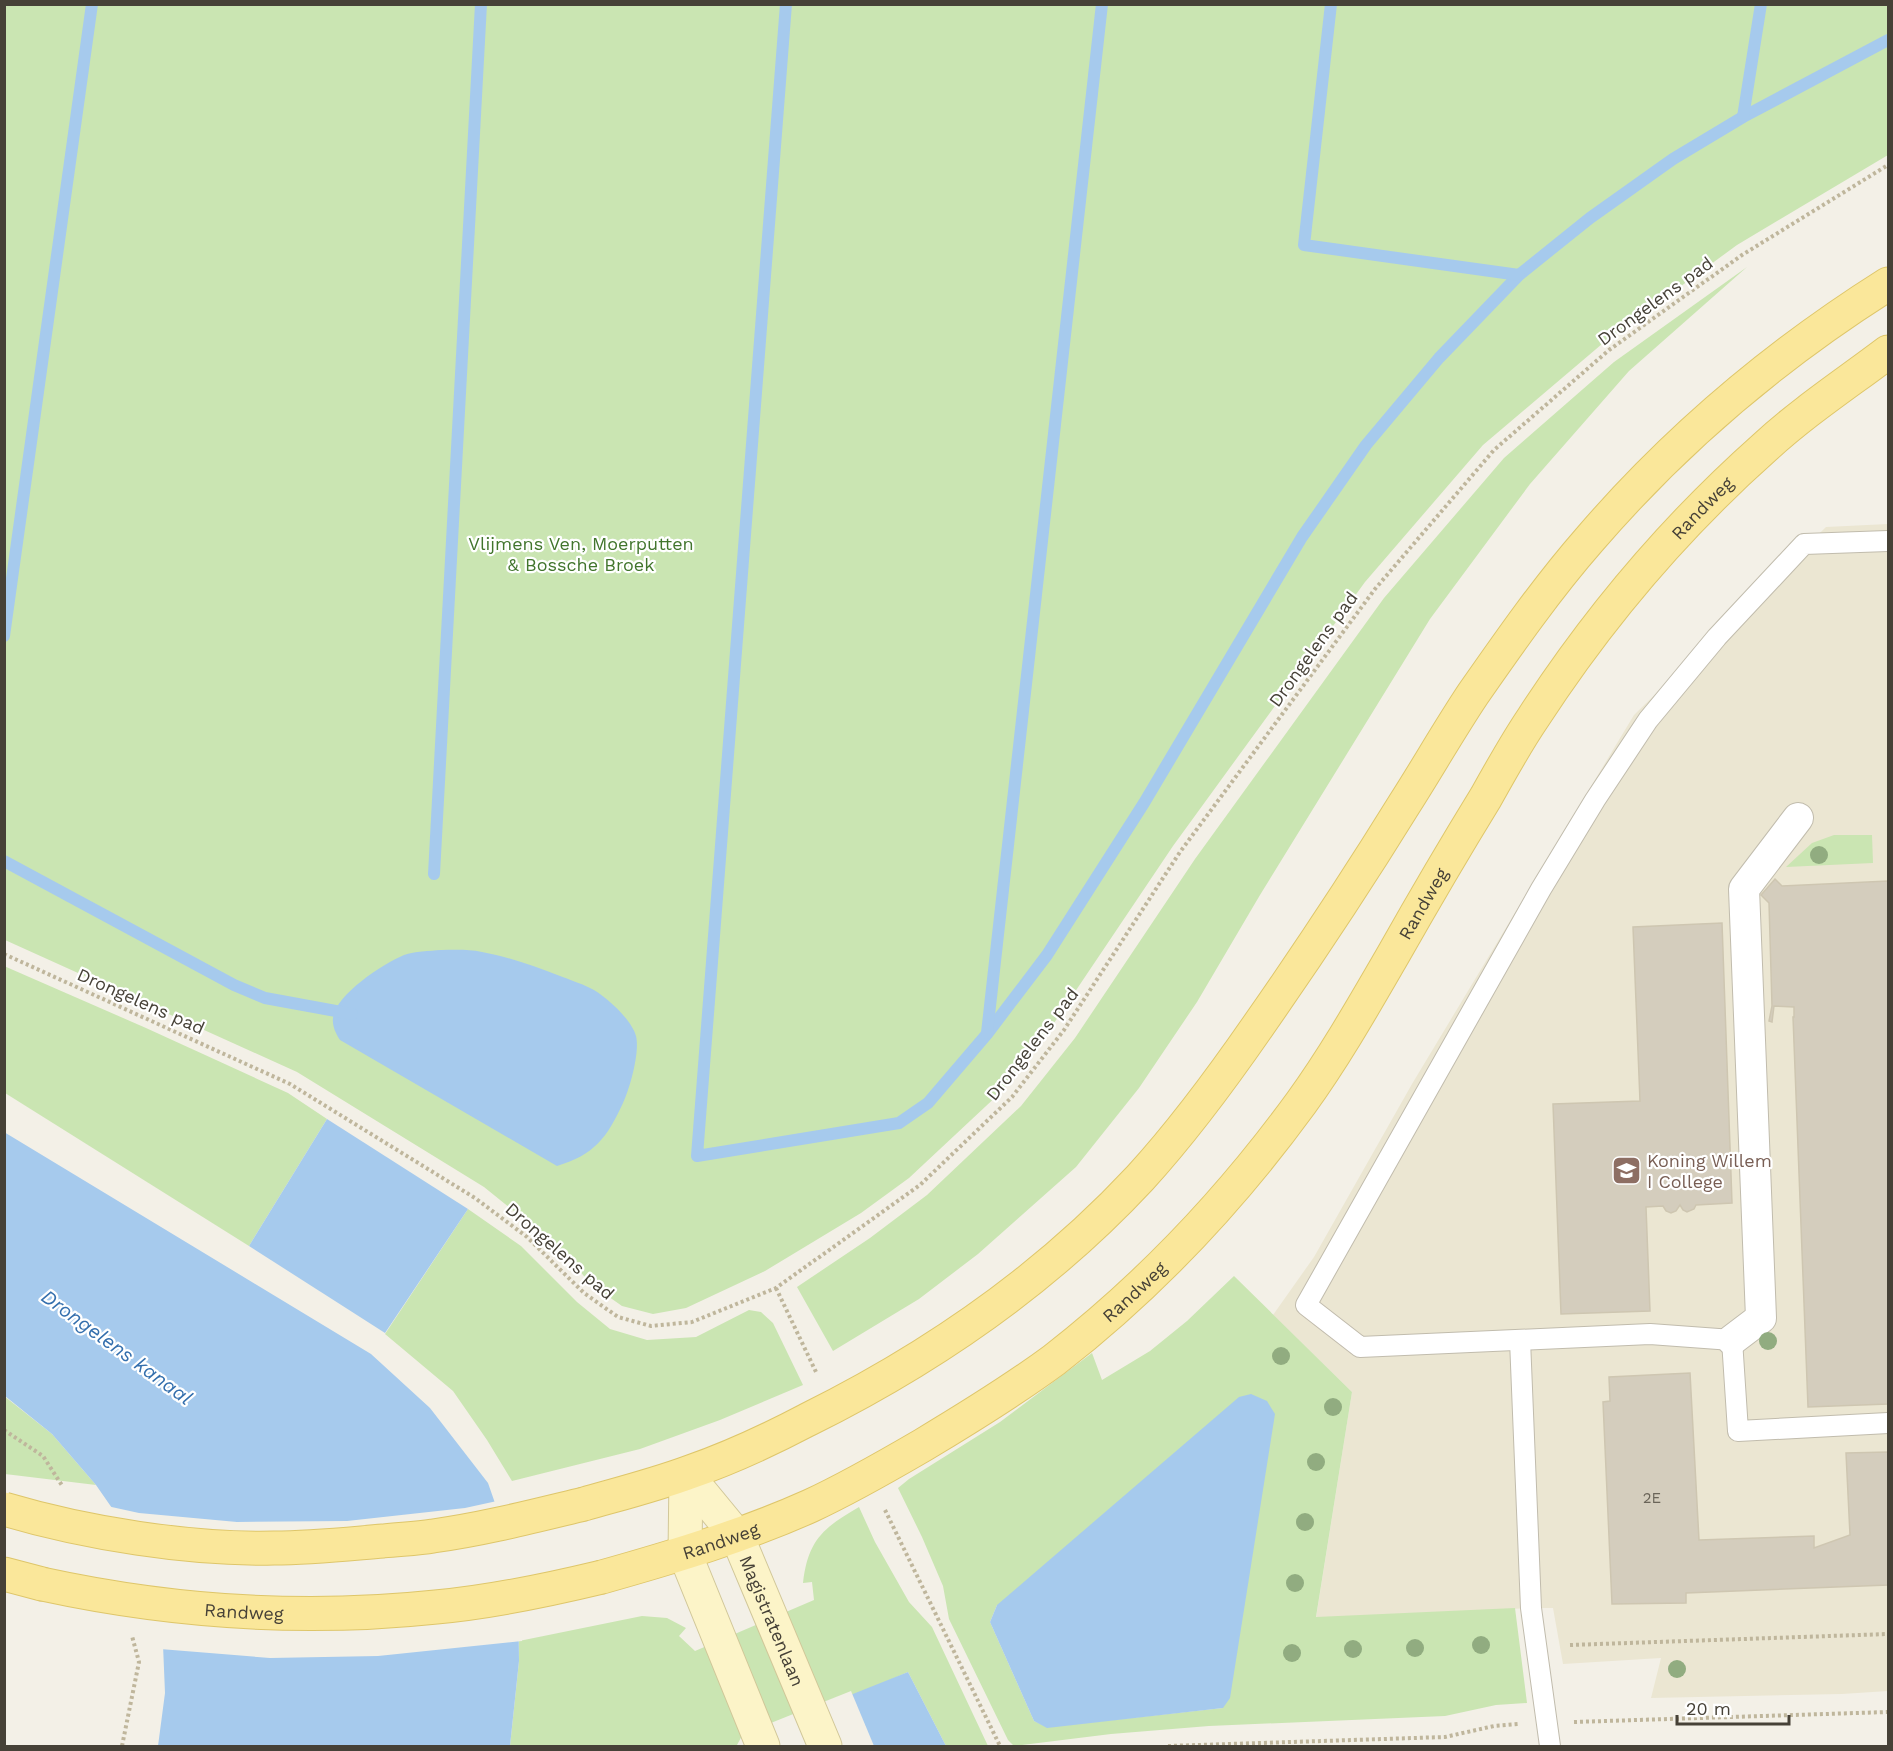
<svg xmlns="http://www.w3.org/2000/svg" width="1893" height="1751" viewBox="0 0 1893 1751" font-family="'Work Sans',sans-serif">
	<rect width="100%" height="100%" fill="#f3f0e7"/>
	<polygon fill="#ebe6d2" points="1888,524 1888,1691 1842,1694 1651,1698 1661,1658 1563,1664 1553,1608 1531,1608 1316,1618 1352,1392 1273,1315 1314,1257 1412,1084 1634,715 1826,527"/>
	<g fill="#cae5b2" fill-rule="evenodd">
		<polygon points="4,5 1888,5 1888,155 1737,245 1602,344 1483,445 1365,582 1173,846 1054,1023 1001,1092 909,1178 861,1213 765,1271 686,1308 653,1314 622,1306 592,1285 566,1256 535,1228 484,1187 297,1072 5,940"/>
		<polygon points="1747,267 1629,371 1530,484 1430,619 1260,895 1197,1002 1139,1088 1076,1167 978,1254 919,1299 833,1351 797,1287 870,1238 927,1195 1021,1106 1075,1038 1195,859 1384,598 1504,458 1614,362"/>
		<polygon points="1834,835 1872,835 1873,863 1786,867 1812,843"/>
		<polygon points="4,966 146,1028 288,1093 327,1119 249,1246 5,1093"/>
		<polygon points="468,1209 521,1246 577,1302 610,1329 647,1340 696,1337 749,1310 761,1312 773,1323 803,1385 720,1420 640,1449 512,1481 487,1440 453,1391 385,1334"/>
		<path d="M1234,1276L1352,1392L1316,1617L1515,1608L1527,1703L1496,1705L1445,1716L1209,1726L1111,1734L1014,1746L1008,1740L949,1619L943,1586L922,1537L898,1488L909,1479L1000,1422L1092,1353L1102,1380L1150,1351L1187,1321ZM997,1605L1223,1708L1047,1727L1034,1721L990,1622Z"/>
		<polygon points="4,1396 52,1434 96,1485 5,1474"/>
		<path d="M859,1507L875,1542L909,1602L932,1627L988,1746H946L908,1672L739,1746H510L519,1661V1641L642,1616L667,1618L686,1628L679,1636L695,1651L814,1600L812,1582L803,1583C808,1540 823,1528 859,1507Z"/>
	</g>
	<g fill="#a6caed">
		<path d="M441,950C454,950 468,949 482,952C509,957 534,966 560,976C570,980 580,983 590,988C605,995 632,1020 636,1036C640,1052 630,1088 623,1103C607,1138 594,1155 557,1166L340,1040C336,1034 332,1026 333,1018C336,994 383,964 404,955C415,951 429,951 441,950Z"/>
		<polygon points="327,1119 468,1209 385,1333 249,1246"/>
		<polygon points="4,1132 371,1354 430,1408 488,1483 518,1569 519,1661 510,1746 158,1746 165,1693 162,1621 130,1534 96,1485 52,1434 5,1396"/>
		<polygon points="1251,1394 1267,1401 1275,1414 1230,1698 1223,1708 1047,1728 1034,1721 990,1622 997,1605 1239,1397"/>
		<polygon points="908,1672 946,1746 739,1746 745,1737"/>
	</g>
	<g fill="#f3f0e7">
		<polygon points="497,1501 521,1568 522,1641 378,1656 270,1658 160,1649 159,1621 127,1536 107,1506 139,1513 237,1522 347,1521 465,1508"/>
		<polygon points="851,1691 874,1746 737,1746 737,1745 743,1734"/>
	</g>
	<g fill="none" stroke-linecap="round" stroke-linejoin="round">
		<g stroke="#a6caed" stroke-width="12">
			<polyline points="786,4 697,1156 899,1123 928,1103 987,1034 1047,955 1144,803 1302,537 1366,445 1439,358 1519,275 1590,218 1673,159 1743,117 1888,40"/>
			<polyline points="1331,4 1304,245 1519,275"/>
			<polyline points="1743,117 1761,4"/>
			<polyline points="4,636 92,4"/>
			<polyline points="4,861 234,985 265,998 352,1014"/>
			<polyline points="434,874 481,4"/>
			<polyline points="987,1033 1102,4"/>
		</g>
	</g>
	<g fill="#d4cdbd" stroke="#cec6b1" stroke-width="1.5">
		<polygon points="1775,879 1782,886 1888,881 1888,1404 1808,1407 1793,1017 1794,1017 1794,1007 1774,1006 1772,1022 1769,1021 1772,1006 1769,903 1761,895"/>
		<polygon points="1722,923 1732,1203 1696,1205 1694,1209 1687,1212 1683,1210 1680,1205 1676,1211 1671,1213 1666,1211 1663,1206 1646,1207 1650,1311 1561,1314 1553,1104 1640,1101 1633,927"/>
		<polygon points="1690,1373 1699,1540 1814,1536 1814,1548 1850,1535 1846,1453 1888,1452 1888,1585 1686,1593 1686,1603 1612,1604 1603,1402 1610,1401 1609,1377"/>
	</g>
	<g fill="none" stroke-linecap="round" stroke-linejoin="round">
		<defs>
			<g id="service">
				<polyline points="1888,541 1804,544 1717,637 1648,720 1595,800 1541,889 1306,1305 1360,1347 1650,1334 1732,1340 1738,1431 1888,1423"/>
				<polyline points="1520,1340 1531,1608 1550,1746"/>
			</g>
			<polyline id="pedestrian" points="1732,1340 1761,1318 1744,889 1798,818"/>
			<g id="secondary">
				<path id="s1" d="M686,1474L737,1536L825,1746"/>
				<polyline points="686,1474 685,1554 763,1746"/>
			</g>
			<g id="primary">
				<path d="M584,1504C619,1494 655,1485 690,1472C730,1458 769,1440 807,1420C930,1359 1046,1279 1140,1178C1183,1131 1222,1078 1258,1026C1309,953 1358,879 1405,803C1428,767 1449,730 1473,694C1510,641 1547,588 1589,540C1675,440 1777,354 1888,284"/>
				<polyline points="4,1574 42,1584"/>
				<path id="s2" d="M602,1577C673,1557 743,1536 810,1506C849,1488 887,1466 923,1445C968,1418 1012,1391 1054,1360C1148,1287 1231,1199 1301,1103C1335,1056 1364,1005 1393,955C1423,902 1454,849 1486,797C1501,770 1516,743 1533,718C1598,618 1676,526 1765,447C1803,412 1847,383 1888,352"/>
			</g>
		</defs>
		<use href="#service" stroke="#c1bcad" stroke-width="22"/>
		<use href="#pedestrian" stroke="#c1bcad" stroke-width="32"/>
		<use href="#secondary" stroke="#d1c799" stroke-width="35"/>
		<use href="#primary" stroke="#dec66a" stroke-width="35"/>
		<g stroke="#bfb69c" stroke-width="4" stroke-dasharray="3 3" stroke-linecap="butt">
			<polyline points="4,954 290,1084 475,1198 527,1237 584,1293 618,1317 651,1326 692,1322 776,1288 920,1185 1012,1097 1064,1030 1180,852 1375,589 1494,450 1609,350 1742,255 1888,165"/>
			<polyline points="776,1288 816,1372"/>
			<polyline points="4,1430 43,1456 63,1487"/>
			<polyline points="885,1510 1000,1746"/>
			<polyline points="1570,1645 1888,1634"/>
			<polyline points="1574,1722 1888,1712"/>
			<polyline points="122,1746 139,1662 132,1636"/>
			<polyline points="1168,1746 1445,1737 1494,1726 1519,1724"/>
		</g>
		<use href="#service" stroke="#fff" stroke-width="20"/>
		<use href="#pedestrian" stroke="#fff" stroke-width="30"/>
		<use href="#secondary" stroke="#fcf4c8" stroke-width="33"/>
		<use href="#primary" stroke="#fae79a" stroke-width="33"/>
		<defs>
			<g id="primary-bridge">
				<path d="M4,1509C85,1533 190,1550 274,1548C311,1548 347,1544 383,1541C399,1539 416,1539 433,1536C484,1529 534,1516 584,1504"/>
				<path id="s3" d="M42,1584C171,1612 304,1621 436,1607C492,1602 548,1590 602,1577"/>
			</g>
		</defs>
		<use href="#primary-bridge" stroke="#dec66a" stroke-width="35" stroke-linecap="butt"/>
		<use href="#primary-bridge" stroke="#fae79a" stroke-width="33"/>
	</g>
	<g fill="#91ac80">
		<circle cx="1819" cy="855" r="9"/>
		<circle cx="1768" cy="1341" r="9"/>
		<circle cx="1281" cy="1356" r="9"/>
		<circle cx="1333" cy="1407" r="9"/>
		<circle cx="1316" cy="1462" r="9"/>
		<circle cx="1305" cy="1522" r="9"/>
		<circle cx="1295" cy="1583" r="9"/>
		<circle cx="1481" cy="1645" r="9"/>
		<circle cx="1415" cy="1648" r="9"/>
		<circle cx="1353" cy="1649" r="9"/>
		<circle cx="1292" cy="1653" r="9"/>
		<circle cx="1677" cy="1669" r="9"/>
	</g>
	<defs>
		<symbol id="university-square" viewBox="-11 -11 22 22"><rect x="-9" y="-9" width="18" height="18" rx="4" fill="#8d6e63" stroke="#fff"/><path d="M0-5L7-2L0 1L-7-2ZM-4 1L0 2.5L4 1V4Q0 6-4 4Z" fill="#fff"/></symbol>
	</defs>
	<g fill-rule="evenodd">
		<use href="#university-square" x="1610" y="1154" width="33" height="33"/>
	</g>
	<g text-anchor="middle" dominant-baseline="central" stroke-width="4.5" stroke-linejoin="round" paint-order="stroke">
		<g font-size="15" fill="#6a6458">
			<text x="1652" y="1498">2E</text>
		</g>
		<g font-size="18" fill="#464137" stroke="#fff">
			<text transform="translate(1655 301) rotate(-36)">Drongelens pad</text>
			<text stroke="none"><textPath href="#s2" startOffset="1582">Randweg</textPath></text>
			<text transform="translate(1313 649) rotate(-54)">Drongelens pad</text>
			<text stroke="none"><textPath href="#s2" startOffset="1096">Randweg</textPath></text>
			<text transform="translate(141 1001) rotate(24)">Drongelens pad</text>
			<text transform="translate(1032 1044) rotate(-52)">Drongelens pad</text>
			<text transform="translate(560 1251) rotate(41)">Drongelens pad</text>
			<text stroke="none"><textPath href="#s2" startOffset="610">Randweg</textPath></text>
			<text stroke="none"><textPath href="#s2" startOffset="124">Randweg</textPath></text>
			<text stroke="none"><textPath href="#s3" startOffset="204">Randweg</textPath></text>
			<text stroke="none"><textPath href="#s1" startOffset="172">Magistratenlaan</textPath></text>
		</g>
		<g font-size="18" fill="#41752c" stroke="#fff">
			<text x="581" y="543">Vlijmens Ven, Moerputten<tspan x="581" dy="21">&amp; Bossche Broek</tspan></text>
		</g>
		<g font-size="18" fill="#785e54" stroke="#fff" text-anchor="start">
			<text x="1647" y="1160">Koning Willem<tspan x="1647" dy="21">I College</tspan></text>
		</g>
		<g font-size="20" font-style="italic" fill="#346fad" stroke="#fff">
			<text transform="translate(117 1347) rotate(36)">Drongelens kanaal</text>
		</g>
	</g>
	<rect width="1893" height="1751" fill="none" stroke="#464137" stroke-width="12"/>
	<path d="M1677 1715v9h112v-9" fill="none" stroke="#464137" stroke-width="3"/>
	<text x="1686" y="1715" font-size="18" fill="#464137" stroke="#ffffff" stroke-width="4.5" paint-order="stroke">20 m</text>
</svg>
